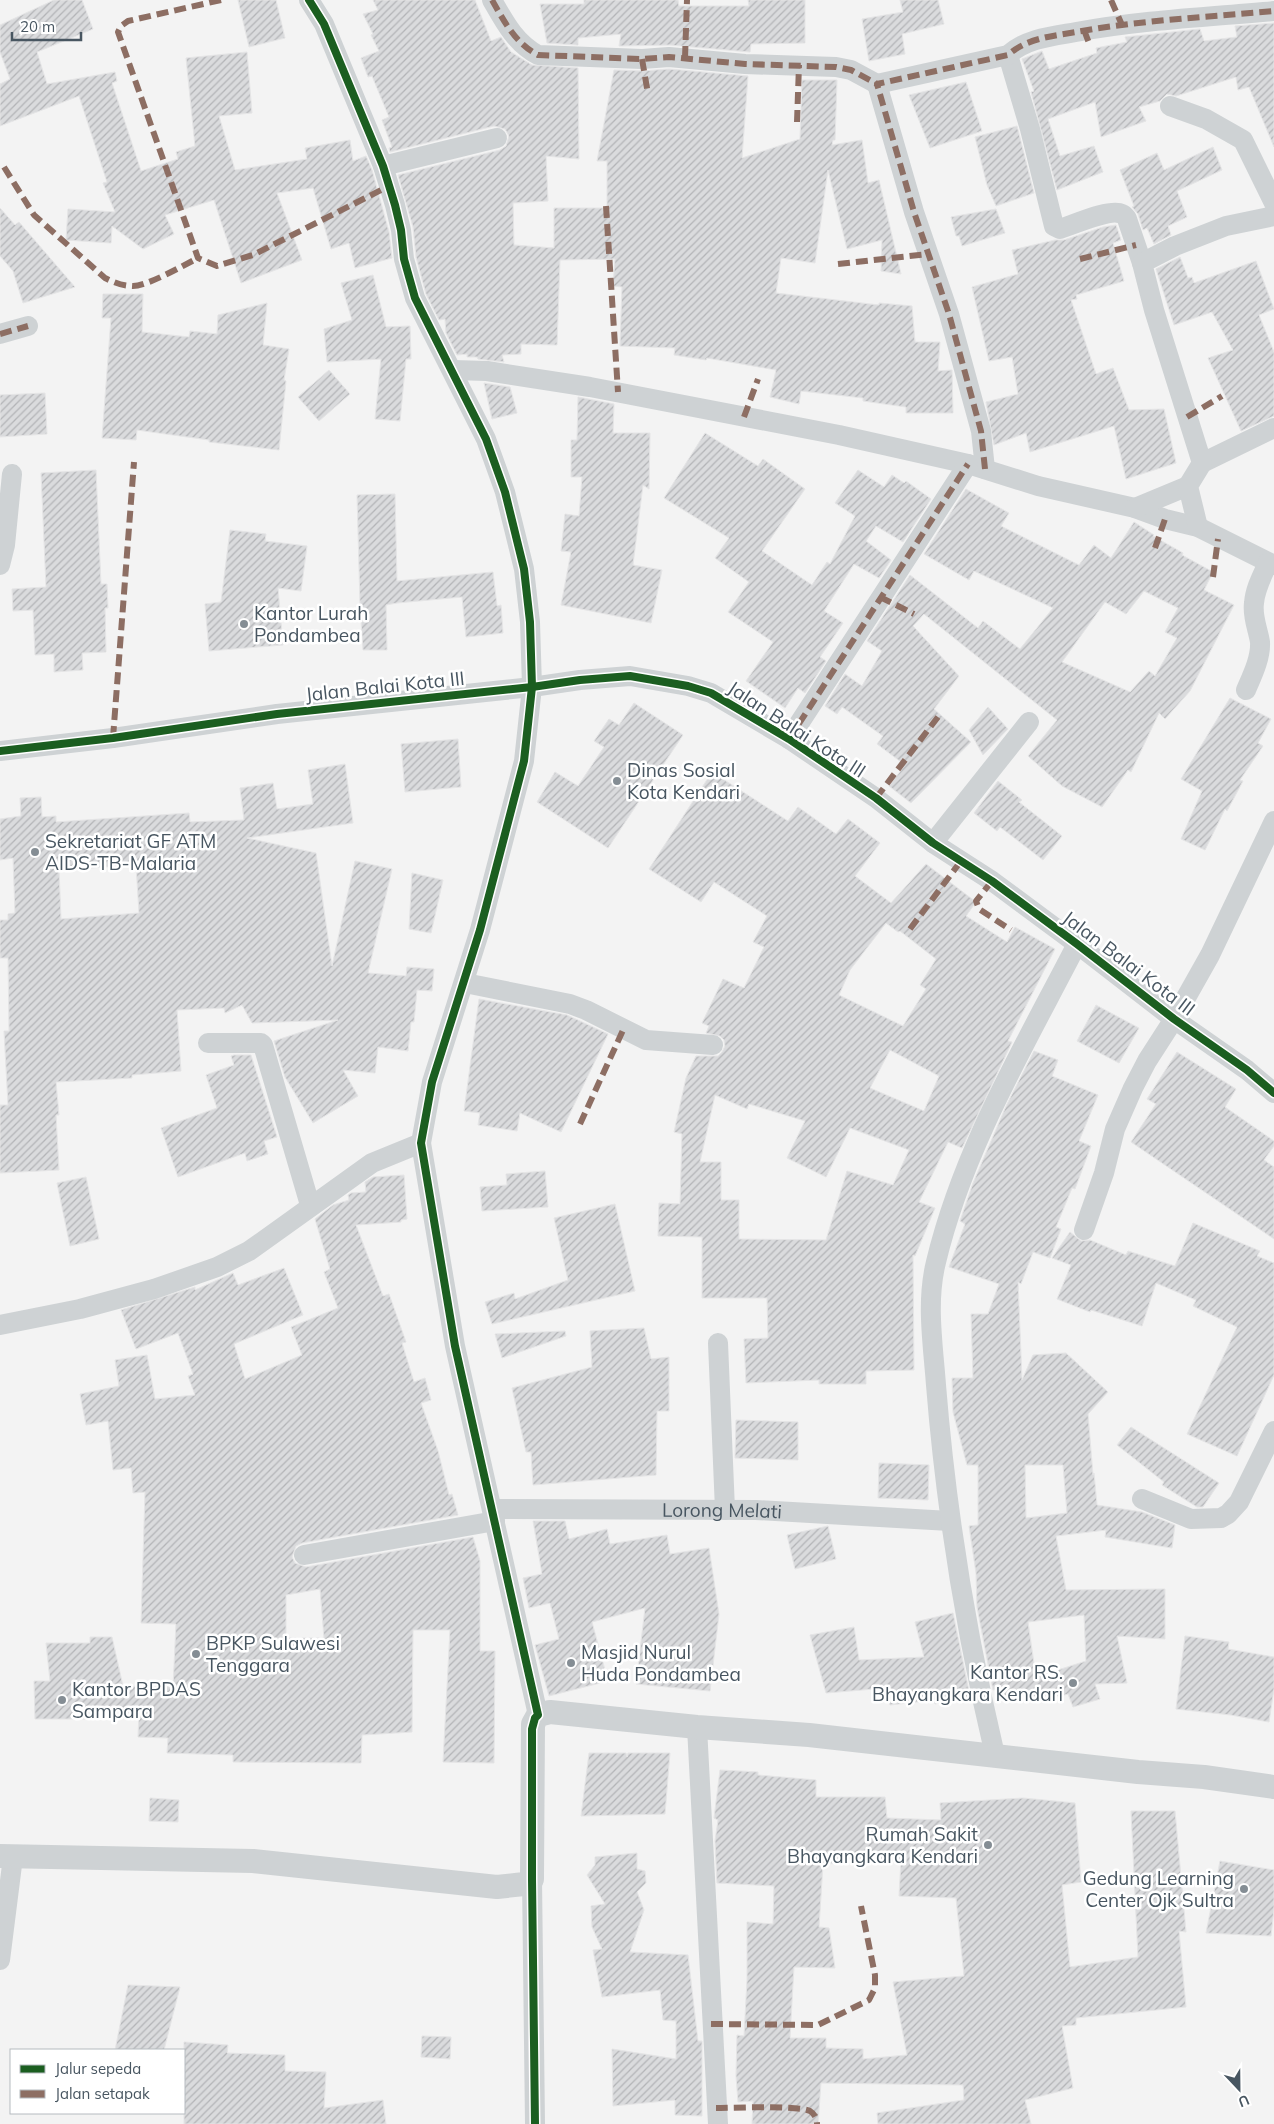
<svg xmlns="http://www.w3.org/2000/svg" width="1274" height="2124" viewBox="0 0 1274 2124" font-family="Mulish,sans-serif">
	<defs>
		<pattern id="building-hatch" width="6" height="6" patternUnits="userSpaceOnUse" patternTransform="scale(1.25)"><rect width="6" height="6" fill="#dadbdd"/><path d="M-1 1l2-2M0 6l6-6M5 7l2-2" fill="none" stroke="#b3b4b7"/></pattern>
	</defs>
	<rect width="100%" height="100%" fill="#f3f3f3"/>
	<g fill="url(#building-hatch)" stroke="#e5e5e6" fill-rule="evenodd">
		<polygon points="54,0 82,0 93,29 37,52 47,84 115,72 117,81 112,83 141,171 178,159 176,152 195,146 186,58 247,52 252,113 219,116 235,170 307,159 305,148 350,140 353,161 366,156 372,170 389,232 392,258 355,268 349,243 331,249 313,188 277,193 302,260 241,283 214,200 165,215 174,234 143,249 112,226 111,243 66,240 68,209 115,212 103,183 107,182 79,96 0,126 0,84 10,79 0,52 0,25"/>
		<polygon points="238,0 276,0 285,38 249,47"/>
		<polygon points="373,0 475,0 491,41 501,37 511,52 532,65 578,68 579,159 546,156 548,201 513,203 514,245 554,248 554,208 607,208 607,161 597,161 614,70 643,71 669,69 748,76 742,158 800,139 802,80 837,80 835,140 833,140 832,145 862,140 868,183 879,180 901,274 881,271 882,240 847,249 828,170 815,263 781,258 776,293 879,305 879,303 912,306 915,342 940,342 938,371 952,370 953,413 906,413 906,407 863,401 863,398 801,391 799,404 770,397 776,370 707,358 706,360 674,355 675,348 620,346 622,287 613,286 615,259 560,260 557,345 521,344 521,354 502,355 504,362 478,359 477,357 467,357 467,354 457,355 446,333 445,319 439,320 426,294 416,257 413,227 398,175 500,150 506,146 509,136 505,129 494,126 390,152 389,148 392,147 382,120 389,117 372,76 368,77 361,58 379,51 371,35 373,34 363,14 378,10"/>
		<polygon points="584,0 678,0 679,6 749,6 748,0 805,0 805,43 751,44 750,52 670,45 619,46 621,34 578,38 578,45 547,43 540,4 584,4"/>
		<polygon points="900,0 938,0 944,24 902,34 905,54 869,61 862,19 903,12"/>
		<polygon points="1274,23 1274,147 1249,87 1238,90 1236,77 1176,96 1167,94 1160,101 1139,107 1146,121 1101,137 1095,102 1048,119 1060,156 1094,146 1103,172 1057,190 1031,92 1034,91 1022,59 1042,51 1049,69 1097,53 1096,48 1127,42 1125,37 1200,29 1204,41 1237,37 1235,26"/>
		<polygon points="966,82 982,131 930,148 909,95"/>
		<polygon points="1017,126 1034,193 996,206 987,185 975,137"/>
		<polygon points="1213,147 1222,170 1177,191 1187,217 1168,226 1171,235 1154,244 1147,228 1143,230 1138,214 1132,207 1134,206 1120,170 1157,153 1164,170"/>
		<polygon points="0,208 15,225 19,222 75,287 23,303 13,271 0,256"/>
		<polygon points="996,209 1005,233 962,246 959,236 956,236 951,217"/>
		<polygon points="1116,225 1121,240 1113,243 1124,281 1076,295 1077,299 1071,300 1096,374 1113,368 1129,410 1164,409 1176,463 1126,479 1114,426 1030,452 1026,433 994,445 986,402 1018,394 1012,357 989,361 972,287 1018,274 1012,250 1055,240 1064,240 1103,227"/>
		<polygon points="1180,257 1188,278 1192,277 1194,283 1256,261 1274,309 1259,315 1274,352 1274,416 1241,431 1208,358 1233,350 1212,312 1174,325 1156,269"/>
		<polygon points="373,275 386,327 410,326 411,359 406,359 400,421 375,419 381,359 327,362 324,329 352,320 341,283"/>
		<polygon points="103,294 143,294 142,332 189,337 190,331 217,334 218,315 267,303 263,345 289,349 284,380 286,381 279,450 209,442 209,440 137,430 136,440 102,438 111,318 102,318"/>
		<polygon points="329,370 350,394 319,421 298,397"/>
		<polygon points="484,383 510,387 517,413 492,419"/>
		<polygon points="45,393 47,434 0,437 0,395"/>
		<polygon points="578,397 614,404 613,433 650,433 649,489 643,485 633,565 662,570 651,623 561,605 571,552 561,551 565,514 579,516 582,477 571,477 571,440 577,440"/>
		<polygon points="705,433 758,466 763,459 805,489 762,551 812,585 827,562 830,564 855,516 835,503 858,470 884,487 892,475 904,483 906,481 931,499 903,542 876,526 866,541 891,560 879,578 854,564 824,611 843,623 820,657 826,661 805,693 798,688 785,708 746,681 773,642 728,612 749,582 715,558 729,538 664,498"/>
		<polygon points="96,470 101,584 107,584 108,608 105,608 106,652 82,653 83,670 54,672 54,654 35,655 33,610 13,611 12,589 46,587 41,473"/>
		<path d="M966,489L1009,513L1001,526L1079,565L1094,545L1111,558L1134,522L1154,535L1153,536L1183,553L1182,555L1213,572L1204,590L1234,605L1190,691L1165,719L1159,713L1131,772L1128,770L1102,807L1062,786L1028,756L1057,720L924,614L913,626L959,676L934,709L971,742L911,803L889,786L905,765L877,744L883,736L842,707L837,714L825,706L845,674L862,686L882,651L867,641L910,575L978,628L983,621L1020,649L1053,608L974,571L969,580L924,554ZM1144,591L1178,608L1165,632L1177,638L1155,676L1149,671L1130,692L1062,662L1105,602L1126,614Z"/>
		<polygon points="395,494 397,581 493,572 497,606 501,605 503,633 466,637 462,597 397,603 386,605 387,650 363,650 360,605 357,495"/>
		<polygon points="230,530 266,534 265,541 307,546 301,591 278,588 283,645 209,651 205,604 221,602"/>
		<polygon points="1230,698 1271,719 1258,743 1263,746 1240,780 1243,781 1227,811 1225,809 1205,850 1181,839 1202,791 1181,779"/>
		<polygon points="634,703 683,735 608,848 537,802 555,772 578,786 604,747 594,741 609,719 619,725"/>
		<polygon points="988,707 1008,729 983,755 969,730"/>
		<polygon points="458,739 461,787 405,792 401,744"/>
		<path d="M345,764L353,823L247,838L316,853L332,966L355,861L392,869L368,973L406,976L407,967L434,969L432,991L417,990L414,1022H411L408,1051L378,1047L375,1073L343,1070L358,1096L313,1123L285,1077L274,1041L338,1020L252,1023L242,1005L225,1013L224,1008L177,1010L181,1071L132,1075V1078L56,1082L59,1115H56L59,1170L0,1173V1105H8L4,1031H9L8,958H0V920H8V914L15,913L13,858L0,860V819L21,816L20,798L41,797L42,817L56,816V822L189,813L190,822L244,820L240,788L273,783L277,809L313,804L308,770ZM136,865L139,913L61,919L59,870Z"/>
		<path d="M712,772L788,821L798,807L836,834L848,819L880,843L855,876L891,903L926,864L976,902L966,916L1007,942L1015,927L1055,949L1008,1041L1012,1042L962,1148L948,1142L919,1202L935,1208L915,1256L913,1255L914,1370L866,1371V1384H819V1380L746,1383L744,1339L768,1338L767,1298H702V1237L658,1236L659,1203L680,1204L682,1134L674,1132L686,1078L696,1056H718L722,1052L725,1046L724,1040L720,1036L706,1033L709,1026L702,1023L723,979L744,988L764,947L753,942L767,916L714,882L701,902L649,869ZM886,923L898,932L900,931L936,959L920,985L926,989L903,1026L839,995L850,970ZM890,1050L939,1076L924,1111L870,1088ZM715,1095L747,1109L749,1104L805,1121L787,1158L826,1177L850,1128L909,1150L893,1185L847,1171L826,1240L739,1239V1200H721V1162H700Z"/>
		<polygon points="998,781 1022,800 1019,802 1062,836 1043,860 1000,827 997,831 974,813"/>
		<polygon points="412,873 443,880 431,933 409,929"/>
		<polygon points="479,999 567,1015 608,1034 561,1132 520,1113 517,1131 478,1125 480,1113 464,1111"/>
		<polygon points="1096,1005 1139,1028 1119,1063 1077,1041"/>
		<path d="M1034,1051L1058,1060L1052,1076L1098,1095L1079,1141L1091,1146L1075,1189L1072,1188L1056,1227L1061,1229L1050,1258L1033,1252L1021,1284L1018,1282L1022,1380L1033,1355L1066,1353L1108,1392L1088,1414L1093,1475L1094,1473L1097,1505L1142,1512L1175,1525L1172,1548L1105,1537L1106,1530L1056,1536L1066,1590L1165,1589V1639L1117,1636L1127,1683L1095,1684L1100,1699L1073,1707L1068,1694L1057,1697L1056,1695L1001,1699L999,1689L993,1690L977,1607L976,1573L969,1526L978,1525V1465H967L953,1412L952,1378H973L971,1314H988L999,1284L949,1267L965,1224L960,1221L973,1183L1007,1104ZM1025,1465H1063L1067,1513L1026,1518ZM1084,1615L1086,1661L1036,1677L1028,1622Z"/>
		<polygon points="1177,1052 1236,1089 1225,1107 1274,1141 1274,1146 1264,1160 1274,1167 1274,1239 1131,1142 1156,1104 1147,1099"/>
		<polygon points="234,1055 251,1055 277,1137 264,1141 268,1154 247,1161 245,1153 178,1177 161,1128 217,1108 206,1075 234,1065 231,1056"/>
		<polygon points="545,1171 548,1207 482,1211 480,1187 507,1185 506,1174"/>
		<path d="M404,1175L407,1219L401,1220V1222L356,1225L383,1296L389,1294L406,1342L402,1343L414,1382L425,1378L431,1400L421,1403L438,1451L449,1495L452,1494L458,1515L302,1543L296,1546L292,1557L295,1563L306,1567L473,1537L480,1561V1651H495L494,1763L443,1762L450,1630H413L412,1732L362,1735L361,1763L233,1762V1755L167,1753L168,1738L138,1737L139,1713L89,1710V1719H35L34,1681H50L46,1643H90V1637H112L123,1686L173,1687L176,1624L141,1623L145,1492L133,1493L131,1468L113,1470L108,1421L86,1425L80,1394L119,1386L115,1360L147,1355L155,1399L195,1395L188,1376L193,1374L178,1333L136,1349L121,1310L195,1287V1290L233,1273L238,1285L284,1268L303,1315L234,1344L245,1379L302,1355L291,1327L338,1308L324,1272L330,1269L315,1219L333,1205L349,1200L348,1195L351,1193L366,1192L365,1182L373,1177ZM320,1589L324,1638H286V1595Z"/>
		<polygon points="86,1177 99,1239 70,1246 57,1183"/>
		<polygon points="615,1204 635,1291 492,1324 485,1302 514,1293 515,1299 568,1280 554,1218"/>
		<polygon points="1193,1223 1260,1251 1257,1256 1274,1263 1274,1375 1237,1456 1187,1434 1237,1327 1193,1306 1196,1300 1156,1283 1142,1326 1091,1310 1090,1312 1057,1299 1071,1265 1052,1258 1070,1232 1081,1241 1090,1240 1126,1255 1128,1251 1175,1266"/>
		<polygon points="644,1328 651,1359 669,1357 669,1411 657,1411 656,1475 533,1485 531,1452 526,1452 512,1388 592,1367 590,1331"/>
		<polygon points="565,1331 566,1336 502,1358 495,1334"/>
		<polygon points="736,1420 798,1422 798,1460 735,1458"/>
		<polygon points="1131,1427 1219,1483 1203,1507 1197,1507 1162,1485 1164,1482 1117,1445"/>
		<polygon points="879,1463 929,1465 928,1500 878,1498"/>
		<polygon points="533,1521 565,1521 569,1539 607,1529 610,1544 667,1535 670,1554 709,1548 719,1614 710,1691 636,1684 645,1608 592,1622 608,1681 549,1696 535,1645 559,1639 550,1603 529,1608 523,1578 542,1574"/>
		<polygon points="828,1526 836,1559 795,1569 787,1535"/>
		<polygon points="953,1613 970,1696 935,1704 934,1700 890,1705 886,1688 826,1693 810,1635 854,1627 859,1660 924,1657 915,1622"/>
		<polygon points="1185,1636 1229,1642 1228,1649 1274,1657 1274,1689 1269,1722 1231,1715 1176,1709"/>
		<polygon points="589,1753 626,1753 627,1757 628,1753 670,1753 665,1814 581,1816"/>
		<path d="M720,1770L758,1772V1775L816,1780V1797H885L887,1818L941,1820L940,1803L1023,1798L1075,1803L1081,1882L1062,1885L1070,1967L1138,1957L1131,1811H1175L1186,1932L1179,1931L1186,2007L1076,2018V2025L1062,2026L1073,2088L1025,2100L1031,2124H878L877,2113L964,2100L963,2085L821,2083L818,2124H752L753,2101L738,2102L736,2076L737,2035L744,2036L747,1980V1922L773,1924L774,1886L717,1883L715,1841L718,1820L714,1818ZM901,1861L899,1896L956,1898L964,1976L893,1982L907,2055L863,2059V2049L826,2048V2038H790L794,1967L835,1968L829,1928L819,1927L823,1864Z"/>
		<polygon points="150,1798 179,1800 178,1822 149,1821"/>
		<polygon points="637,1853 637,1869 645,1871 646,1883 637,1892 644,1910 630,1952 688,1955 698,2041 702,2041 702,2116 675,2115 675,2100 613,2106 612,2049 676,2059 676,2021 663,2020 660,1990 602,1997 593,1950 602,1949 592,1927 591,1906 605,1904 587,1875 595,1865 595,1857"/>
		<polygon points="1220,1861 1274,1870 1274,1909 1271,1936 1206,1933"/>
		<polygon points="128,1985 180,1987 164,2050 115,2050"/>
		<polygon points="422,2036 451,2037 450,2059 421,2057"/>
		<polygon points="184,2042 228,2045 227,2053 285,2055 285,2071 326,2072 324,2108 383,2100 386,2124 184,2124"/>
	</g>
	<g fill="none" stroke-linecap="round" stroke-linejoin="round">
		<g stroke="#ced2d4" stroke-width="20">
			<polyline points="309,0 324,24 383,166 395,205 401,230 404,259 415,298 486,439 505,492 524,569 530,622 532,687 524,761 480,930 432,1082 421,1143 455,1346 538,1715"/>
			<path d="M492,0C504,21 515,43 538,55L642,59L669,57L745,64L836,67L851,70L877,84"/>
			<path d="M1008,55L1030,129L1054,226L1060,229C1073,225 1110,208 1122,214C1123,214 1127,218 1127,219L1142,263"/>
			<polyline points="1170,106 1206,119 1243,140 1274,203"/>
			<polyline points="383,166 497,138"/>
			<polyline points="0,334 28,326"/>
			<polyline points="453,370 487,371 590,387 839,435 968,464 1038,486 1135,508 1165,519 1198,527 1274,565"/>
			<polyline points="1202,463 1274,428"/>
			<path d="M985,469L981,431L949,314L914,212L877,84L1008,55C1027,38 1053,36 1076,32C1142,20 1208,17 1274,11"/>
			<polyline points="1135,508 1188,486"/>
			<polyline points="1198,527 1188,486 1202,463 1154,310 1142,263 1175,246 1226,226 1274,216"/>
			<polyline points="0,565 5,545 12,474"/>
			<path d="M1246,690C1252,676 1261,658 1260,642C1258,629 1252,617 1254,603C1255,589 1262,576 1268,563"/>
			<polyline points="789,739 968,464"/>
			<polyline points="0,751 113,738 277,714 532,687 580,680 630,676 688,686 711,693 789,739 876,798 933,843 992,881 1077,944 1174,1019 1247,1070 1274,1093"/>
			<polyline points="933,843 1029,722"/>
			<polyline points="465,983 570,1004 586,1010 646,1040 713,1045"/>
			<polyline points="208,1043 261,1043 263,1045 310,1205"/>
			<polyline points="1084,1230 1104,1173 1115,1129 1133,1088 1147,1061 1174,1019 1210,955 1274,821"/>
			<polyline points="0,1325 80,1309 154,1289 217,1267 249,1251 372,1163 421,1143"/>
			<polyline points="718,1343 725,1510"/>
			<polyline points="1142,1499 1191,1519 1221,1518 1228,1514 1239,1502 1274,1431"/>
			<path id="s1" d="M493,1509L756,1510L950,1521"/>
			<polyline points="304,1555 495,1521"/>
			<polyline points="697,1727 718,2124"/>
			<path d="M995,1755C966,1633 946,1510 936,1385C933,1344 926,1302 936,1262C963,1149 1024,1047 1077,944"/>
			<polyline points="532,1879 535,2124"/>
			<polyline points="0,1960 13,1857"/>
		</g>
		<polyline stroke="#ced2d4" stroke-width="24" points="0,1856 253,1861 497,1887 524,1884 532,1879 532,1875 533,1724 538,1715 550,1712 697,1727 809,1735 1138,1772 1204,1777 1274,1787"/>
		<g stroke="#8d6e63" stroke-width="6" stroke-dasharray="12 6" stroke-linecap="butt">
			<polyline points="221,0 128,21 121,26 118,32 198,258 217,266 253,255 389,186"/>
			<path d="M492,0C504,21 515,43 538,55L642,59L669,57L745,64L836,67L851,70L877,84"/>
			<polyline points="1111,0 1122,25"/>
			<polyline points="1084,30 1089,43"/>
			<polyline points="685,58 687,0"/>
			<polyline points="642,59 648,94"/>
			<polyline points="797,122 799,65"/>
			<path d="M4,167L34,215L105,278C113,282 122,286 132,286C146,287 184,265 198,258"/>
			<polyline points="606,206 618,392"/>
			<polyline points="1080,259 1136,245"/>
			<polyline points="838,264 928,254"/>
			<polyline points="0,334 28,326"/>
			<polyline points="744,417 758,379"/>
			<polyline points="1187,417 1222,396"/>
			<path d="M985,469L981,431L949,314L914,212L877,84L1008,55C1027,38 1053,36 1076,32C1142,20 1208,17 1274,11"/>
			<polyline points="1155,548 1165,519"/>
			<polyline points="1213,577 1218,539"/>
			<polyline points="880,597 914,614"/>
			<polyline points="113,738 134,462"/>
			<polyline points="789,739 968,464"/>
			<polyline points="876,798 941,713"/>
			<polyline points="992,881 976,901 979,909 1011,930"/>
			<polyline points="910,929 961,861"/>
			<polyline points="580,1124 624,1028"/>
			<polyline points="711,2024 818,2025 869,2000 875,1988 875,1975 861,1906"/>
			<path d="M716,2108C734,2108 797,2105 810,2111C815,2114 817,2119 817,2124"/>
		</g>
		<defs>
			<g id="cycleway">
				<polyline points="309,0 324,24 383,166 395,205 401,230 404,259 415,298 486,439 505,492 524,569 530,622 532,687 524,761 480,930 432,1082 421,1143 455,1346 538,1715 535,1718 532,1729 532,1879 535,2124"/>
				<polyline points="0,751 113,738 277,714 532,687 580,680 630,676 688,686 711,693 789,739 876,798 933,843 992,881 1077,944 1174,1019 1247,1070 1274,1093"/>
			</g>
		</defs>
		<use href="#cycleway" stroke="#fff" stroke-width="11"/>
		<use href="#cycleway" stroke="#1b5e20" stroke-width="8"/>
	</g>
	<g fill="#848d94" stroke="#fff" stroke-width="2">
		<circle cx="244" cy="624" r="5"/>
		<circle cx="617" cy="781" r="5"/>
		<circle cx="35" cy="852" r="5"/>
		<circle cx="196" cy="1654" r="5"/>
		<circle cx="571" cy="1663" r="5"/>
		<circle cx="1073" cy="1683" r="5"/>
		<circle cx="62" cy="1700" r="5"/>
		<circle cx="988" cy="1845" r="5"/>
		<circle cx="1244" cy="1889" r="5"/>
	</g>
	<g text-anchor="middle" dominant-baseline="central" stroke-width="5" stroke-linejoin="round" paint-order="stroke">
		<g font-size="19" fill="#485661" stroke="#fff" text-anchor="start">
			<text x="254" y="613">Kantor Lurah<tspan x="254" dy="22">Pondambea</tspan></text>
			<text x="627" y="770">Dinas Sosial<tspan x="627" dy="22">Kota Kendari</tspan></text>
			<text x="45" y="841">Sekretariat GF ATM<tspan x="45" dy="22">AIDS-TB-Malaria</tspan></text>
			<text x="206" y="1643">BPKP Sulawesi<tspan x="206" dy="22">Tenggara</tspan></text>
			<text x="581" y="1652">Masjid Nurul<tspan x="581" dy="22">Huda Pondambea</tspan></text>
			<text x="1063" y="1672" text-anchor="end">Kantor RS.<tspan x="1063" dy="22">Bhayangkara Kendari</tspan></text>
			<text x="72" y="1689">Kantor BPDAS<tspan x="72" dy="22">Sampara</tspan></text>
			<text x="978" y="1834" text-anchor="end">Rumah Sakit<tspan x="978" dy="22">Bhayangkara Kendari</tspan></text>
			<text x="1234" y="1878" text-anchor="end">Gedung Learning<tspan x="1234" dy="22">Center Ojk Sultra</tspan></text>
		</g>
		<g font-size="19" fill="#485661" stroke="#fff">
			<text transform="translate(385 686) rotate(-6)">Jalan Balai Kota III</text>
			<text transform="translate(797 729) rotate(33)">Jalan Balai Kota III</text>
			<text transform="translate(1129 963) rotate(37)">Jalan Balai Kota III</text>
			<text stroke="none"><textPath href="#s1" startOffset="229">Lorong Melati</textPath></text>
		</g>
	</g>
	<rect x="10" y="2049" width="175" height="65" fill="#ffffff" stroke="#b6bbc0"/>
	<rect x="20" y="2065" width="25" height="8" fill="#1b5e20" stroke="#b6bbc0"/>
	<text x="55" y="2074" font-size="15" fill="#485661">Jalur sepeda</text>
	<rect x="20" y="2090" width="25" height="8" fill="#8d6e63" stroke="#b6bbc0"/>
	<text x="55" y="2099" font-size="15" fill="#485661">Jalan setapak</text>
	<g transform="translate(1239 2089) rotate(158)" stroke="#ffffff" stroke-width="4" paint-order="stroke">
	<path d="M0-4L9 19L0 12L-9 19Z" fill="#485661"/>
	<text y="-8" font-size="14" font-weight="bold" text-anchor="middle" fill="#485661">U</text>
	</g>
	<path d="M12 32v8h69v-8" fill="none" stroke="#485661" stroke-width="2.5"/>
	<text x="20" y="32" font-size="15" fill="#485661" stroke="#ffffff" stroke-width="4" paint-order="stroke">20 m</text>
</svg>
